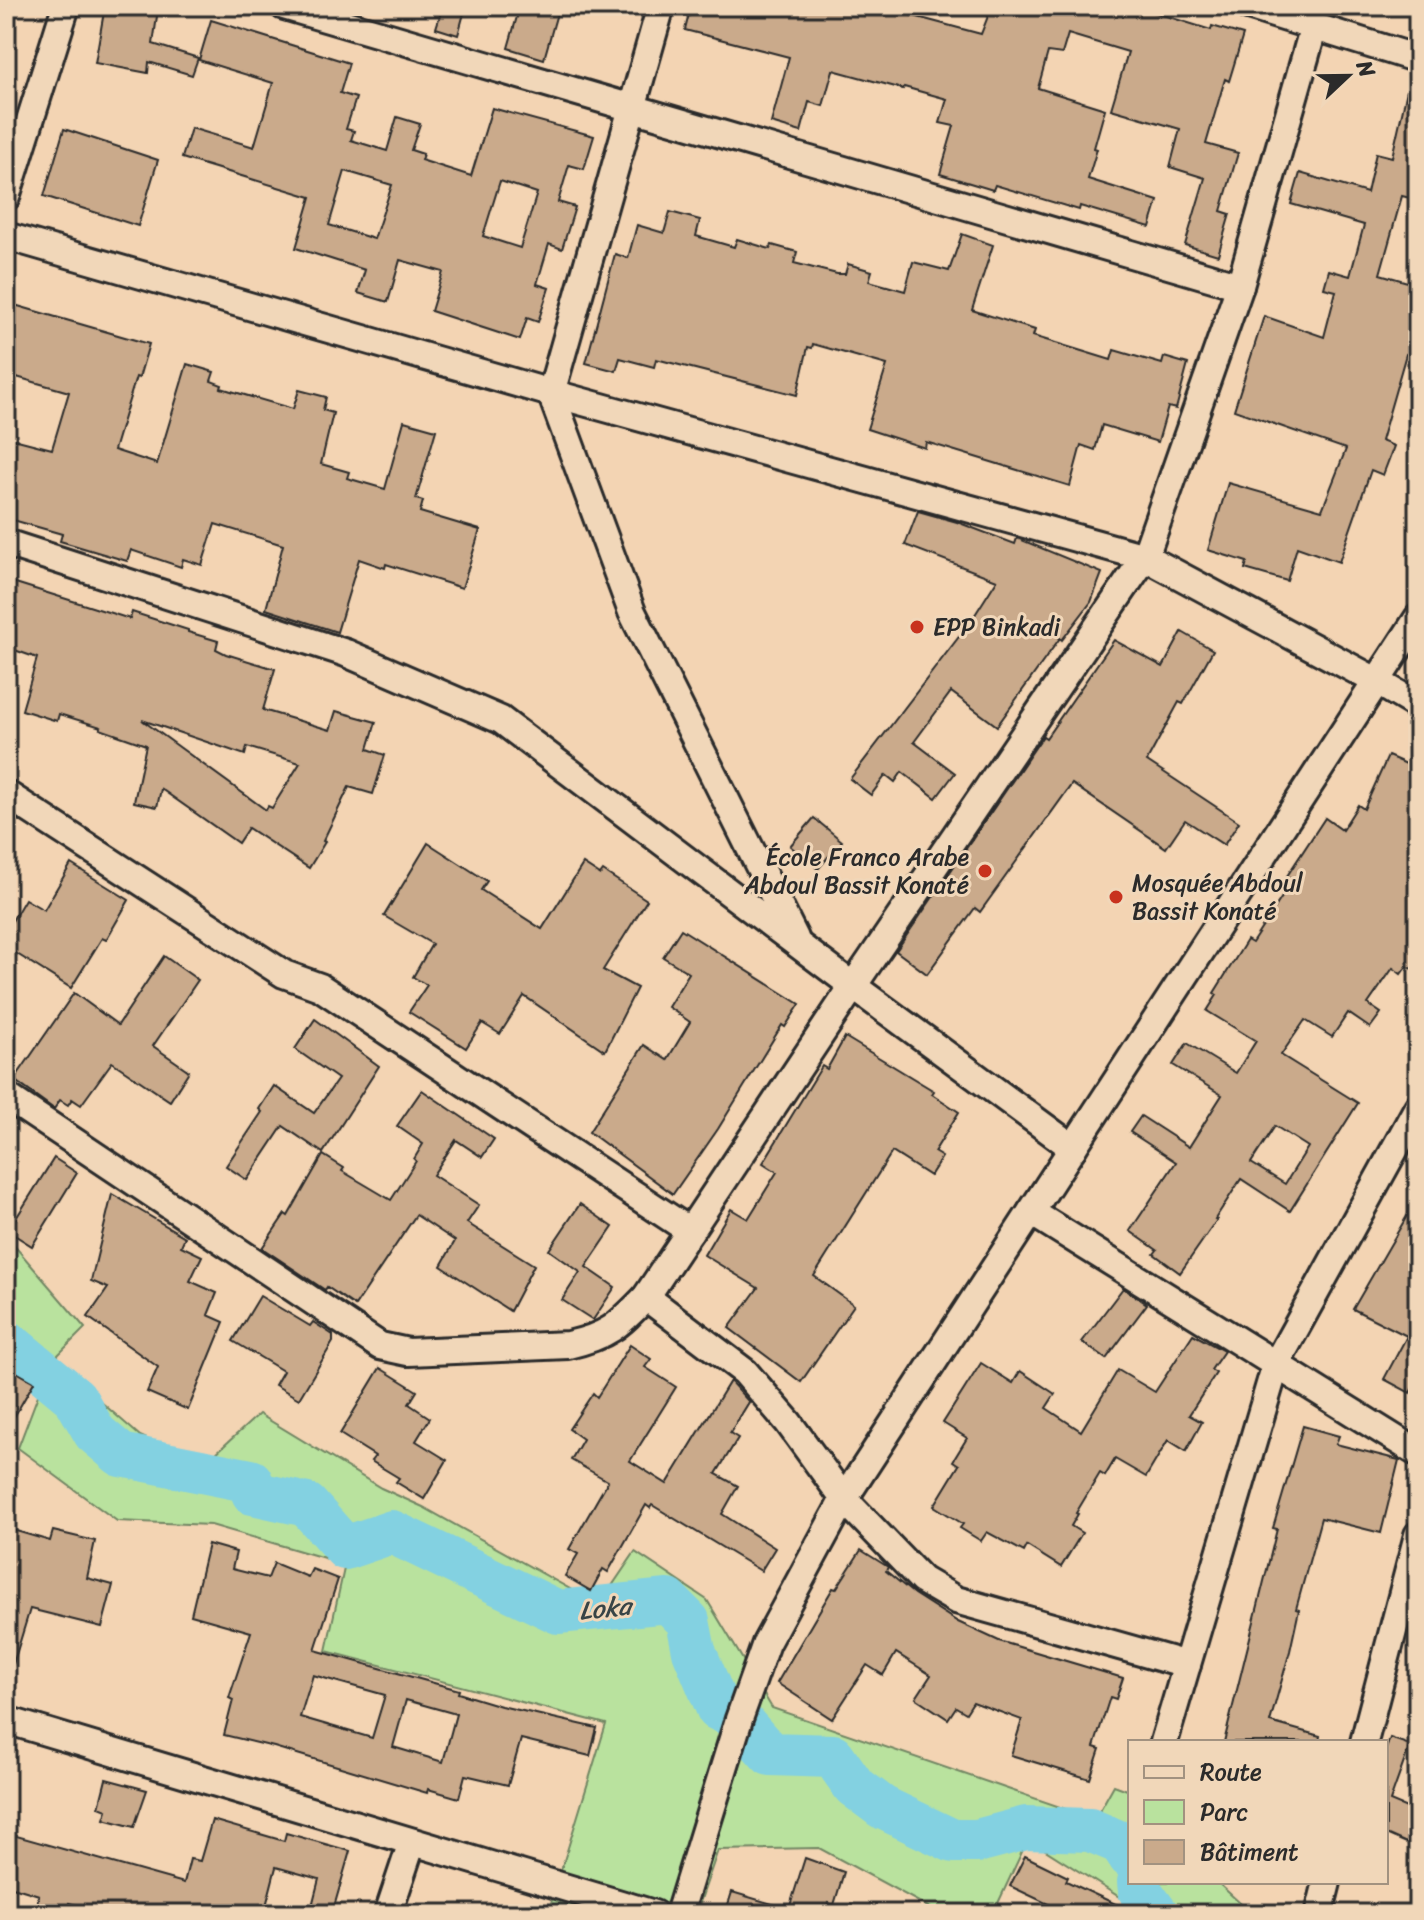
<svg xmlns="http://www.w3.org/2000/svg" width="1424" height="1920" viewBox="0 0 1424 1920" font-family="Sriracha,sans-serif">
	<rect width="100%" height="100%" fill="#f3d4b3"/>
	<filter id="ink" filterUnits="userSpaceOnUse"><feTurbulence type="fractalNoise" baseFrequency=".0125" numOctaves="2"/><feDisplacementMap in="SourceGraphic" scale="16" xChannelSelector="R" yChannelSelector="G"/><feConvolveMatrix kernelMatrix="1 2 1 2 8 2 1 2 1" color-interpolation-filters="sRGB"/></filter>
	<g filter="url(#ink)">
		<polygon fill="#b9e29e" stroke="#728664" stroke-width="2" points="6,1236 85,1328 53,1360 140,1436 204,1464 259,1414 381,1488 423,1507 599,1605 635,1552 707,1600 772,1708 1095,1819 1114,1785 1130,1791 1130,1882 1217,1882 1252,1914 1146,1914 1028,1839 993,1914 941,1914 819,1848 718,1850 696,1914 558,1914 551,1903 606,1724 326,1651 345,1564 211,1525 117,1521 18,1448 43,1382 6,1357"/>
		<g fill="none" stroke-linecap="round" stroke-linejoin="round">
			<g stroke="#83d1e1" stroke-width="44">
				<polyline points="6,1341 75,1398 95,1433 121,1455 251,1481 253,1493 307,1505 345,1548 392,1532 558,1612 668,1601 688,1621 694,1651 718,1709 739,1719 770,1754 833,1756 854,1786 882,1807 953,1841 977,1841 1026,1828 1090,1830 1121,1843 1130,1857"/>
				<polyline points="1139,1882 1140,1891 1157,1914"/>
			</g>
		</g>
		<g fill="#caaa8b" stroke="#2b2b2b" stroke-width="2" fill-rule="evenodd">
			<polygon points="105,6 141,6 158,9 153,44 198,58 192,75 149,62 148,73 95,63"/>
			<polygon points="443,6 466,6 458,35 436,28"/>
			<polygon points="520,6 559,6 544,59 508,48"/>
			<polygon points="691,6 913,6 910,15 981,34 992,6 1110,6 1135,14 1137,7 1211,30 1212,26 1243,35 1229,81 1225,79 1206,144 1238,153 1221,211 1230,214 1218,255 1185,245 1205,178 1170,167 1180,129 1111,109 1128,52 1068,34 1062,54 1048,52 1038,88 1105,109 1094,148 1097,149 1088,179 1158,201 1150,227 1080,206 1079,210 995,185 993,190 940,174 954,126 940,123 947,99 904,87 903,89 833,70 823,106 809,102 801,132 771,123 789,57 685,30"/>
			<path d="M211,20L349,63L340,93L356,98L346,129L354,131L351,140L387,151L397,117L420,124L411,150L423,154L421,160L471,176L492,108L594,136L584,169L569,165L558,202L575,207L562,249L549,244L537,284L549,288L538,322L527,318L520,340L431,311L443,272L400,260L388,302L358,293L365,270L296,248L311,197L182,158L191,128L254,147L273,83L199,60ZM345,171L392,185L374,239L329,225ZM500,181L537,193L520,248L483,236Z"/>
			<polygon points="1410,77 1418,78 1418,200 1402,196 1380,274 1418,285 1418,358 1406,354 1381,441 1394,446 1383,475 1371,470 1339,562 1297,547 1287,581 1245,569 1247,562 1208,550 1228,483 1322,510 1346,449 1234,410 1264,316 1324,337 1336,291 1324,288 1329,270 1350,276 1364,225 1291,204 1300,173 1367,193 1376,153 1392,157"/>
			<polygon points="64,129 158,160 138,226 44,196"/>
			<polygon points="670,212 700,220 696,236 734,247 737,239 770,249 772,245 797,252 794,263 837,274 845,274 848,264 872,271 869,281 905,291 913,262 949,271 962,234 993,245 972,310 1035,330 1033,336 1111,360 1114,350 1162,364 1164,357 1188,364 1176,409 1168,407 1158,442 1102,425 1095,450 1081,445 1070,486 926,442 925,448 867,429 887,365 813,344 812,348 808,347 797,395 656,359 654,367 620,358 616,371 586,363 615,254 628,258 637,225 664,233"/>
			<polygon points="11,304 149,344 139,378 136,377 114,450 157,464 187,364 214,372 211,381 222,385 221,388 293,409 299,390 326,397 323,410 333,413 321,464 349,472 347,478 385,489 404,421 436,430 416,499 423,501 420,512 480,530 462,588 386,564 385,568 359,559 337,632 266,609 283,545 215,524 202,565 183,559 181,567 131,550 127,561 60,541 62,534 6,518 6,437 52,449 69,392 6,374 6,320"/>
			<polygon points="918,511 957,522 1015,544 1017,538 1102,573 1091,602 1062,640 1060,638 997,726 951,692 914,742 955,773 936,798 902,772 895,782 886,775 871,795 850,779 971,621 997,580 905,545"/>
			<path d="M6,580L130,619L132,612L188,630V632L218,641L216,649L226,654L275,669L263,710L330,730L336,711L376,722L368,749L385,755L373,794L349,787L323,841L325,842L309,868L248,828L238,843L161,789L157,807L134,802L146,745L100,729L101,727L59,714L57,721L22,710L37,658L6,647ZM142,720L245,755L247,747L300,763L272,808L268,806L266,810Z"/>
			<polygon points="1182,632 1213,650 1183,704 1179,702 1147,761 1239,822 1224,845 1185,820 1166,848 1072,784 980,912 975,908 927,974 896,951 1043,736 1046,738 1114,640 1163,667"/>
			<path d="M1388,756L1418,769V926L1410,939L1418,944V973L1407,966L1401,974L1393,968L1368,1004L1381,1013L1370,1028L1348,1013L1332,1037L1305,1020L1281,1055L1358,1103L1290,1211L1241,1179L1215,1219L1217,1220L1180,1273L1154,1254L1157,1250L1130,1231L1176,1162L1130,1132L1141,1116L1189,1147L1222,1095L1173,1065L1187,1043L1236,1073L1256,1041L1207,1011L1217,995L1214,993L1247,940L1252,943L1293,880L1287,876L1325,818L1342,830L1358,805L1364,809ZM1275,1126L1308,1147L1285,1184L1251,1163Z"/>
			<polygon points="814,818 842,841 818,869 790,846"/>
			<polygon points="428,843 487,881 481,890 542,929 583,864 600,875 603,871 647,900 603,970 637,988 605,1051 524,996 500,1034 482,1023 466,1048 409,1012 427,985 413,977 432,944 384,916"/>
			<polygon points="71,864 129,900 106,940 102,938 71,988 6,947 6,931 25,899 44,910"/>
			<polygon points="681,929 800,1004 785,1027 782,1025 718,1129 673,1194 589,1132 644,1045 667,1060 690,1022 668,1007 689,973 663,957"/>
			<polygon points="164,956 198,980 153,1046 189,1071 170,1101 112,1062 81,1105 72,1099 68,1105 60,1100 54,1109 14,1080 74,993 118,1025"/>
			<polygon points="315,1019 379,1066 323,1153 283,1126 247,1180 226,1166 262,1112 259,1109 274,1086 314,1113 338,1079 295,1049"/>
			<polygon points="845,1037 934,1091 932,1094 959,1112 934,1152 942,1157 930,1176 892,1152 814,1276 854,1305 801,1382 729,1328 758,1288 704,1255 731,1209 748,1219 777,1172 763,1163 822,1066 827,1069"/>
			<polygon points="422,1090 494,1139 482,1157 456,1140 433,1175 479,1205 467,1223 534,1265 510,1311 441,1266 455,1241 416,1215 355,1306 327,1287 325,1290 262,1248 285,1214 288,1216 323,1155 344,1168 342,1171 391,1200 416,1161 414,1159 423,1144 397,1126"/>
			<polygon points="54,1158 77,1173 32,1246 8,1231"/>
			<polygon points="112,1194 185,1237 181,1246 202,1256 190,1281 217,1293 208,1315 224,1322 188,1410 147,1392 158,1367 88,1317 108,1288 91,1281"/>
			<polygon points="1418,1197 1418,1378 1410,1393 1384,1379 1407,1336 1353,1309"/>
			<polygon points="580,1204 613,1227 586,1267 615,1287 593,1320 562,1300 580,1272 549,1250"/>
			<polygon points="1123,1288 1147,1304 1106,1359 1082,1342"/>
			<polygon points="260,1296 310,1326 313,1322 333,1335 333,1342 299,1399 275,1385 283,1371 233,1341"/>
			<polygon points="1193,1334 1224,1351 1211,1370 1216,1373 1189,1415 1202,1422 1186,1451 1168,1440 1146,1477 1115,1459 1105,1476 1100,1473 1076,1513 1078,1514 1071,1526 1082,1533 1061,1567 1027,1546 1024,1552 987,1532 981,1541 960,1528 963,1524 934,1506 959,1465 953,1461 967,1438 943,1423 981,1363 1013,1383 1020,1371 1055,1394 1046,1408 1081,1431 1118,1370 1155,1392"/>
			<polygon points="630,1345 651,1359 645,1367 676,1387 630,1461 667,1484 730,1381 749,1402 730,1433 738,1438 716,1474 738,1486 722,1514 775,1548 761,1571 652,1505 650,1508 646,1505 608,1572 603,1569 591,1591 565,1576 578,1554 569,1549 608,1481 571,1460 583,1439 569,1429 593,1393 597,1397"/>
			<polygon points="6,1366 34,1382 6,1431"/>
			<polygon points="380,1368 417,1391 409,1404 430,1418 416,1441 447,1460 424,1499 396,1482 399,1478 371,1461 375,1456 340,1434"/>
			<polygon points="1303,1426 1339,1436 1336,1444 1399,1460 1381,1533 1321,1518 1296,1609 1299,1610 1290,1651 1270,1722 1320,1736 1319,1742 1224,1742 1277,1529 1273,1528"/>
			<polygon points="6,1528 50,1541 53,1531 95,1541 87,1578 113,1585 102,1627 30,1609 11,1671 6,1671"/>
			<path d="M208,1544L236,1552L232,1569L268,1578L274,1563L308,1577L312,1569L338,1579L315,1650L459,1690L458,1693L501,1706L597,1728L590,1756L521,1739L508,1785L465,1775L459,1798L428,1789L427,1793L274,1747L224,1735L233,1700L229,1698L251,1632L191,1615ZM313,1675L385,1695L372,1738L300,1717ZM406,1700L456,1714L443,1762L393,1747Z"/>
			<polygon points="861,1550 888,1567 886,1571 914,1594 958,1622 999,1641 1123,1678 1116,1699 1110,1697 1094,1747 1100,1749 1090,1779 1011,1755 1022,1720 973,1702 966,1713 956,1707 948,1719 916,1698 931,1675 896,1653 883,1675 867,1665 832,1719 777,1683 833,1588 836,1589"/>
			<polygon points="1390,1738 1410,1745 1390,1801 1414,1811 1410,1820 1418,1824 1418,1848 1386,1834 1386,1749"/>
			<polygon points="106,1779 147,1790 134,1827 104,1819 107,1810 99,1807"/>
			<polygon points="212,1820 284,1841 286,1833 350,1851 332,1914 310,1914 319,1879 276,1867 264,1914 204,1914 184,1908 183,1914 111,1914 69,1903 66,1914 34,1914 39,1895 6,1885 6,1833 184,1883 190,1859 200,1861"/>
			<polygon points="1025,1856 1068,1877 1066,1881 1137,1914 1069,1914 1010,1886"/>
			<polygon points="805,1858 844,1872 834,1905 829,1903 826,1914 725,1914 732,1892 789,1909"/>
		</g>
		<g fill="none" stroke-linecap="round" stroke-linejoin="round">
			<defs>
				<g id="minor">
					<polyline points="284,6 1240,286"/>
					<polyline points="661,6 551,393 632,612 795,938"/>
					<polyline points="1248,6 1418,59"/>
					<polyline points="6,197 66,6"/>
					<polyline points="6,236 551,393 1145,557 1378,682 1418,706"/>
					<polyline points="6,543 346,653 501,720 853,986 1073,1148"/>
					<polyline points="6,794 284,974 320,987 690,1231"/>
					<path d="M6,1096L380,1346L408,1352L568,1345C608,1336 618,1326 646,1297L853,986L1145,557L1240,286L1314,26"/>
					<polyline points="1031,1212 1418,1453"/>
					<polyline points="646,1297 745,1372 788,1422 844,1499 922,1580 956,1600 1187,1665"/>
					<polyline points="6,1720 654,1914"/>
					<polyline points="1164,1742 1276,1364 1418,1107"/>
					<polyline points="1364,1742 1418,1535"/>
					<polyline points="388,1914 412,1842"/>
					<polyline points="679,1914 739,1719 766,1643 844,1499 1418,618"/>
					<polyline points="1319,1914 1327,1882"/>
				</g>
			</defs>
			<use href="#minor" stroke="#2b2b2b" stroke-width="32"/>
			<use href="#minor" stroke="#f1d7b9" stroke-width="26"/>
		</g>
	</g>
	<g fill="#c8321e" stroke="#f1d7b9" stroke-width="3">
		<circle cx="917" cy="627" r="8"/>
		<circle cx="985" cy="871" r="8"/>
		<circle cx="1116" cy="897" r="8"/>
	</g>
	<g text-anchor="middle" dominant-baseline="central" stroke-width="6" stroke-linejoin="round" paint-order="stroke">
		<g font-size="24" fill="#2b2b2b" stroke="#f1d7b9" text-anchor="start">
			<text x="933" y="627">EPP Binkadi</text>
			<text x="969" y="857" text-anchor="end">École Franco Arabe<tspan x="969" dy="28">Abdoul Bassit Konaté</tspan></text>
			<text x="1132" y="883">Mosquée Abdoul<tspan x="1132" dy="28">Bassit Konaté</tspan></text>
		</g>
		<g font-size="26" font-style="italic" fill="#384446" stroke="#f1d7b9">
			<text transform="translate(605 1608) rotate(-6)">Loka</text>
		</g>
	</g>
	<rect width="1424" height="1920" fill="none" stroke="#f1d7b9" stroke-width="32"/>
	<rect x="16" y="16" width="1392" height="1888" fill="none" stroke="#2b2b2b" stroke-width="3" filter="url(#ink)"/>
	<rect x="1128" y="1740" width="260" height="144" fill="#f1d7b9" stroke="#a29280" stroke-width="2"/>
	<rect x="1144" y="1766" width="40" height="12" fill="#f1d7b9" stroke="#a29280" stroke-width="2"/>
	<text x="1200" y="1780" font-size="24" fill="#2b2b2b">Route</text>
	<rect x="1144" y="1800" width="40" height="24" fill="#b9e29e" stroke="#a29280" stroke-width="2"/>
	<text x="1200" y="1820" font-size="24" fill="#2b2b2b">Parc</text>
	<rect x="1144" y="1840" width="40" height="24" fill="#caaa8b" stroke="#a29280" stroke-width="2"/>
	<text x="1200" y="1860" font-size="24" fill="#2b2b2b">Bâtiment</text>
	<g transform="translate(1348 76) rotate(68)" stroke="#f1d7b9" stroke-width="6" paint-order="stroke">
	<path d="M0-6L14 30L0 20L-14 30Z" fill="#2b2b2b"/>
	<text y="-12" font-size="22" font-weight="bold" text-anchor="middle" fill="#2b2b2b">N</text>
	</g>
</svg>
